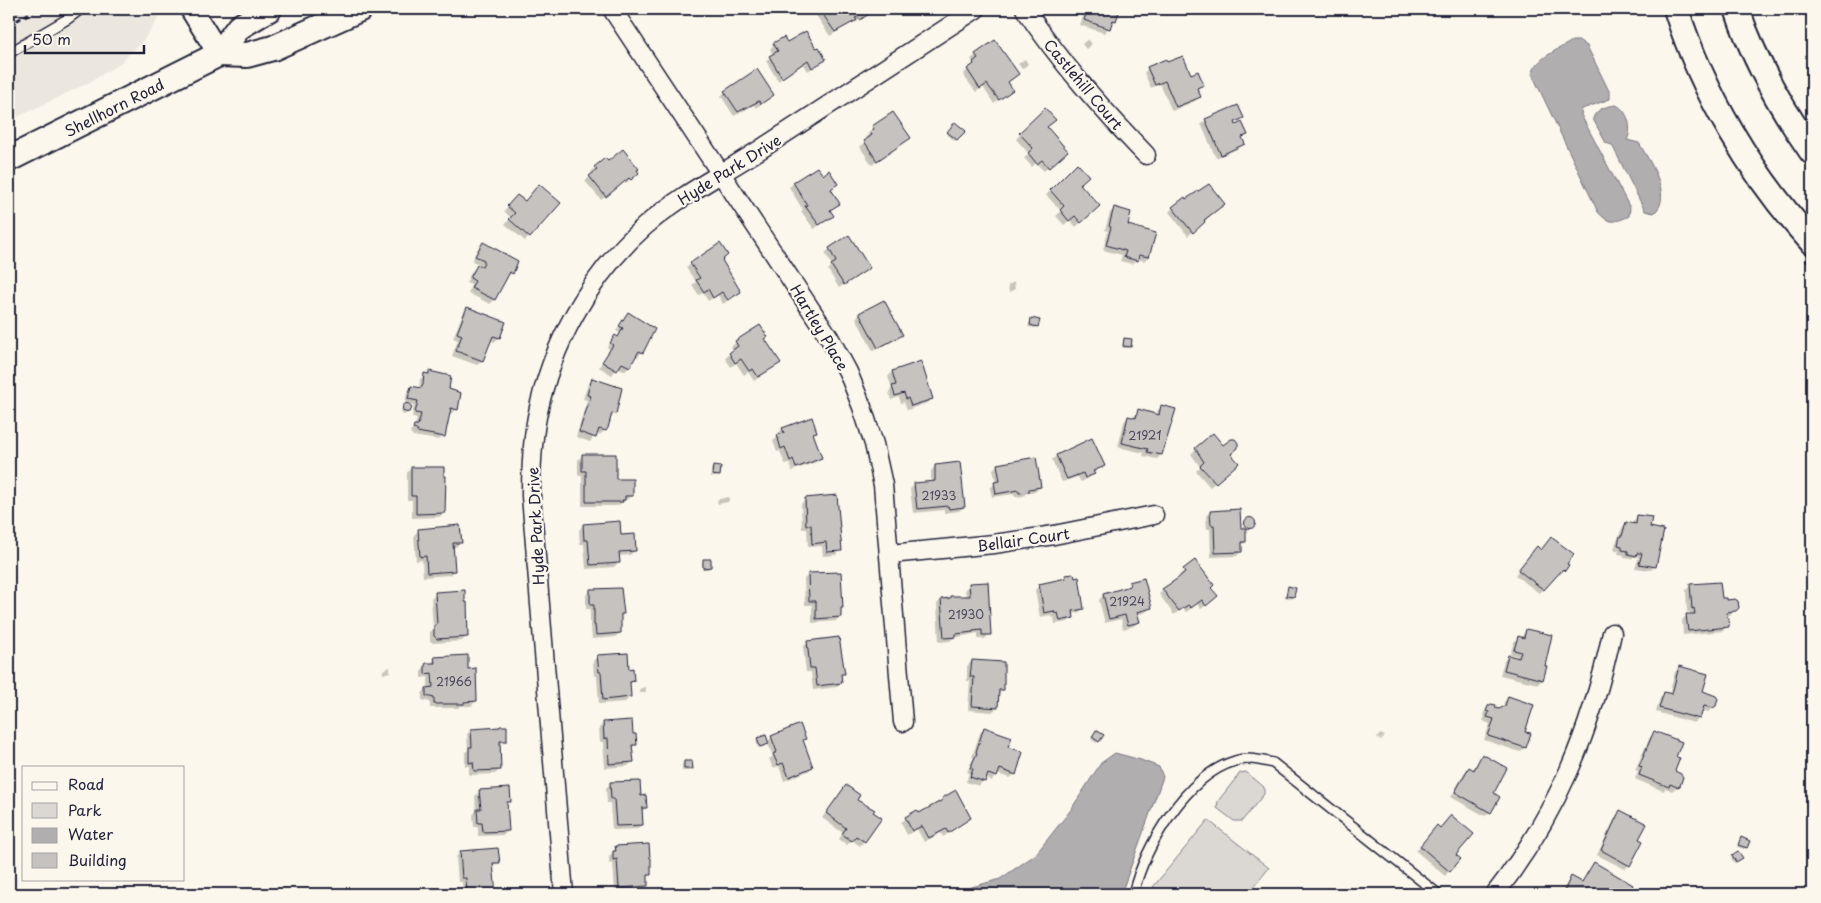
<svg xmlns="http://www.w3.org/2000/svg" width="1821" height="903" viewBox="0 0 1821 903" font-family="'Playpen Sans',sans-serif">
	<rect width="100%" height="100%" fill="#fbf7ec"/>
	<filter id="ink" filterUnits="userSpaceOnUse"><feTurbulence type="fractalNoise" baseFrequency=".02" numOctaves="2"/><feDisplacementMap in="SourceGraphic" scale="10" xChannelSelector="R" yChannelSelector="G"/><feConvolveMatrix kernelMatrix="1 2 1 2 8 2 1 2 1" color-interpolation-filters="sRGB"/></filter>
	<g filter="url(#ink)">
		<polygon fill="#ebe7df" points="9,9 161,9 157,21 143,41 119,64 90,82 9,121"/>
		<g fill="#dbd8d3" stroke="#7e7d87">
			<polygon points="1246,772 1264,787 1264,794 1242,821 1234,821 1217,808 1218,801 1240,773"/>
			<polygon points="1208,820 1269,868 1248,894 1163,894 1153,887"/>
		</g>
		<g fill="#b1aeb0" stroke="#787681">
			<path d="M1572,41H1580L1587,46L1610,93V99L1582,109L1581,115L1630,208L1629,216C1615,223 1608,224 1598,212L1532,74C1537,57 1558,50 1572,41Z"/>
			<path d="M1616,105C1628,110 1633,129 1627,140L1639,143C1649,160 1674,197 1654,213L1645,211L1612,145L1606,143L1593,119C1595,109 1607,106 1616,105Z"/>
			<polygon points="1115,753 1141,760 1159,767 1163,777 1121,894 959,894 972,887 1000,879 1035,855 1070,811 1101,763"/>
		</g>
		<g fill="#0003">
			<polygon points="9,9 24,9 9,18"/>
			<polygon points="821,9 867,9 866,11 868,14 855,23 854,21 830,36 815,14"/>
			<polygon points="1086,9 1119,9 1115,21 1104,33 1080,25"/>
			<polygon points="1088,39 1092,44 1086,49 1082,44"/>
			<polygon points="787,43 816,50 824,60 808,71 803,64 778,81 766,61 773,55 770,49 774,44"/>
			<polygon points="976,55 1017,74 1007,83 1012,90 994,104 983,87 976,92 963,75 974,63 971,59"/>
			<polygon points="1025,59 1028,64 1022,69 1018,64"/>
			<polygon points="1166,64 1190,75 1202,85 1196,90 1199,96 1195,101 1172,111 1160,84 1151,88 1144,73 1148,68"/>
			<polygon points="725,92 773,95 756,108 754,105 734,116 721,96"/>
			<polygon points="1045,109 1046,128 1062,155 1044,171 1036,163 1032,167 1024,158 1029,154 1016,139"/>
			<polygon points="1812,114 1812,125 1807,121"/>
			<polygon points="1243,118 1234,124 1246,134 1241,139 1243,144 1239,148 1216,158 1201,124 1206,120"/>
			<polygon points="955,124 964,131 955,141 946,134"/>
			<polygon points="873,127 909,138 872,165 860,147 868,140 866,137"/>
			<polygon points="595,168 633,177 626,183 624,181 601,200 585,181 593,174 591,172"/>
			<polygon points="822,176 837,184 830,190 839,203 829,211 832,216 814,229 801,211 803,210 789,187 794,183"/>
			<polygon points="1061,182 1078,185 1098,206 1076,227 1070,220 1064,225 1056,216 1061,211 1046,195"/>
			<polygon points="513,201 524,202 529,237 525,241 505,224 511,218 504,211"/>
			<polygon points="1173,208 1219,208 1188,236 1169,212"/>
			<polygon points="1114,209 1148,257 1144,261 1137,259 1132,264 1120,261 1122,255 1103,250 1108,231 1105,230 1110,213"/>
			<polygon points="483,244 512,273 506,277 494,300 490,304 468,293 472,285 466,283 472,271 479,264 472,261 478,248"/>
			<polygon points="830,249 868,268 839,288 828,270 832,266 825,253"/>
			<polygon points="721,261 740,292 723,304 718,295 708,301 703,293 699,295 692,285 696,282 686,268 691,264"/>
			<polygon points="1014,282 1015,289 1009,292 1008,285"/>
			<polygon points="467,309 499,338 494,342 490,340 482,361 477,365 452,356 458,340 453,338 463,313"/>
			<polygon points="628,314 648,343 638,357 635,355 629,367 625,371 618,367 612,375 599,367 610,350 607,347 615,337 617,338 620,333 616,331"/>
			<polygon points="860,314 901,334 897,339 873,351 856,318"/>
			<polygon points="1031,319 1037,326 1035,328 1028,327"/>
			<polygon points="760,326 767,337 764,340 779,363 754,381 748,372 744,375 736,363 731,367 725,358 734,351 731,347 736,342"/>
			<polygon points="1124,339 1130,347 1128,348 1122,348"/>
			<polygon points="892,372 932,399 927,403 907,410 904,402 901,403 899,397 891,400 889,392 892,388 888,377"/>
			<polygon points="430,373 448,390 457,409 452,413 449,413 444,436 439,440 413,436 410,433 415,425 417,419 412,417 414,405 405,403 407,392 411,387 419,389 420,379"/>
			<polygon points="592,380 615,413 611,418 607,427 600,435 596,433 590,442 576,437 587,400 583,399 588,384"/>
			<polygon points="408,404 410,408 409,411 404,415 402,414 401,409"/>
			<polygon points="1162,406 1161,455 1157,459 1143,456 1144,453 1118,447 1124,422 1128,417 1133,418 1138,411 1156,415 1157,411"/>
			<polygon points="783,429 815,431 812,434 821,458 816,462 792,471 789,463 785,464 780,451 777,452 773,441 779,436 778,433"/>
			<polygon points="1196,449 1230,454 1233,468 1210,487 1196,471 1200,467 1191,454"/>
			<polygon points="582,456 632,496 617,506 582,506 582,475 578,475 578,460"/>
			<polygon points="1056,456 1104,466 1093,473 1089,478 1081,482 1078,477 1062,482 1052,460"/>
			<polygon points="998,465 1040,487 1036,491 1026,493 1024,496 1015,497 1014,494 992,497 990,488 996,483 993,469"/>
			<polygon points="935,466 964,507 959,511 944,513 944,510 913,513 910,489 914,485 931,483 931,471"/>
			<polygon points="713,467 719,476 717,477 711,477 711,469"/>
			<polygon points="411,468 444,513 439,517 412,518 412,500 407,500 407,473"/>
			<polygon points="729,497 729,500 728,502 718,504 717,501 719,499"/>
			<polygon points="806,499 841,550 836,555 823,556 822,546 808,547 807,529 802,529 801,504"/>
			<polygon points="1210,512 1240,529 1243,529 1243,524 1248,518 1252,518 1254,521 1255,524 1250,529 1244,530 1245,542 1241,546 1241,551 1237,556 1211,557 1210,529 1207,529 1206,516"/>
			<polygon points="1638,516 1649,528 1655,566 1651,570 1635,568 1639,557 1633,557 1631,559 1624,558 1624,555 1618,554 1619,550 1614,550 1616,542 1618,539 1622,528 1626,523 1632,524 1633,521"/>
			<polygon points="583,525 620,537 635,550 630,555 618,556 619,562 614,567 586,569 584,544 580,544 579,530"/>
			<polygon points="419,530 460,542 456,547 452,547 454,571 450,575 423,577 422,560 416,561 414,535"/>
			<polygon points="1532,552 1568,566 1560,575 1558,573 1539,593 1515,575"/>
			<polygon points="704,560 710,567 708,569 702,569 702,562"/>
			<polygon points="1195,562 1210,588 1212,601 1201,609 1197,604 1186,612 1183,608 1174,615 1159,594 1181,577 1179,575"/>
			<polygon points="809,574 842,608 840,610 840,617 836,621 812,623 812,605 805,605 804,579"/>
			<polygon points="1066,576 1083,609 1078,613 1072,614 1072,618 1068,622 1055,624 1054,617 1051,618 1050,615 1040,617 1035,590 1040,585 1062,580"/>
			<polygon points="1130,584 1150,608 1146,612 1136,615 1139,621 1134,626 1123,629 1121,619 1105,623 1099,600 1103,595 1125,588"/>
			<polygon points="970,585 989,634 985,639 978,639 978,633 954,638 950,641 939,642 937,604 941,600 948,599 950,597 966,597 965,589"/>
			<polygon points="1690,586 1737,607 1730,615 1726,616 1727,627 1723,631 1683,635 1682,620 1686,616 1690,615 1690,612 1687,612 1686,590"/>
			<polygon points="1288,587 1293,597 1291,599 1285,597"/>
			<polygon points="590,591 623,614 619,617 620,633 615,637 592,639 591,628 590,629 590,609 586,609 586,595"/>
			<polygon points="436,594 464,604 467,636 462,641 433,643 430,641 430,632 433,629 431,598"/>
			<polygon points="1526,630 1542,680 1538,684 1500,675 1504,661 1508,657 1516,659 1517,656 1510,654 1514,642 1518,638 1521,638"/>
			<polygon points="808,642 843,673 840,676 841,683 837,687 813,690 811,672 806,672 803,647"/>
			<polygon points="598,656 627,670 633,681 629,685 630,697 625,702 599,704 597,676 594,676 593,661"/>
			<polygon points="435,658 476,701 471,706 460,706 458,708 430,708 430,702 422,700 422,693 428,689 428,677 421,678 421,671 427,664 431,664"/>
			<polygon points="972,661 1003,689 999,694 997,708 992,712 968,710 970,681 967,681 967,666"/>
			<polygon points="390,667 390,672 383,674 383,670"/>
			<polygon points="1680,668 1715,705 1708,712 1701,710 1699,718 1694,723 1656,712 1660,698 1664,693 1669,695 1675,672"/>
			<polygon points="646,687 646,691 644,693 639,693 639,690 641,688"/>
			<polygon points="1508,698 1524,732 1525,747 1520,752 1484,740 1490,724 1483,721 1485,716 1483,715 1484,712 1489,707 1502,709 1504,702"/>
			<polygon points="604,723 632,735 636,744 631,749 632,762 628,766 605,768 603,742 600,742 599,728"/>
			<polygon points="984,729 1007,747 1015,774 1010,778 997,774 992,781 985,778 979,786 966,782 969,773 967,772 974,757 972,757 980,733"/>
			<polygon points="472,730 506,741 499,745 500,769 495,774 469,775 469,766 465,766 465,753 468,750 467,734"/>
			<polygon points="1655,733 1674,757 1673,772 1679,785 1672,791 1666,788 1663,791 1635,779 1638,771 1635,770 1650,737"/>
			<polygon points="1095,734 1098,741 1096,743 1091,739"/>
			<polygon points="1380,734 1385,736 1381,740 1377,738"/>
			<polygon points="772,737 804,739 802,741 812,767 808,771 784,781 779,766 773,768 769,759 773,756 768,744 758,748 756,741 758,739 767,742"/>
			<polygon points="1482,756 1492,793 1490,812 1485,816 1451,797 1464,773 1469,768 1472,770"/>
			<polygon points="684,762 692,769 690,771 682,771 682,764"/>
			<polygon points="610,784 640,797 646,808 641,812 642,824 637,829 612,830 610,803 607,803 606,788"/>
			<polygon points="480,791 510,801 506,805 508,830 504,835 478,836 478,827 474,827 473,815 476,811 475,796"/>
			<polygon points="842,791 855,800 864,841 860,846 852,840 847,845 839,839 843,833 822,818"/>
			<polygon points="942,799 970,818 943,837 941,833 924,842 917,829 907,835 901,822 917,812 919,815"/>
			<polygon points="1620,811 1629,865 1625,869 1597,855 1616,816"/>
			<polygon points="1433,831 1449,871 1445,876 1416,851"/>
			<polygon points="1740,840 1746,847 1744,849 1737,847"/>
			<polygon points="616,848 650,874 647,878 647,886 643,890 615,892 613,863 609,864 609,857"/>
			<polygon points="460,852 498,862 492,867 494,894 463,894 462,882 458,882 456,857"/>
			<polygon points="1733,856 1740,860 1734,863 1731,858"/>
			<polygon points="1594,864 1631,886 1626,894 1562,894 1563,892 1562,891 1571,877 1581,883"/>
		</g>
		<g fill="#c6c2c0" stroke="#22223b">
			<polygon points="819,9 869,9 867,11 869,14 860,20 858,17 855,18 857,20 835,32"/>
			<polygon points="1088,9 1120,9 1116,21 1113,20 1110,29 1084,20"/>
			<polygon points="806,31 816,48 819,47 826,60 812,68 808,60 782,78 769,56 778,51 773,43 784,37 787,42"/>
			<polygon points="995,40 1019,74 1008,82 1013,90 999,100 987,84 980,89 967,69 974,64 973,62 978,58 975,54"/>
			<polygon points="1183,56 1191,74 1198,71 1204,85 1197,88 1201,97 1176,107 1165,81 1155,85 1147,67 1166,59 1167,62"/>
			<polygon points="757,69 774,95 761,104 759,101 738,112 724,91"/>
			<polygon points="1238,105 1244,118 1235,122 1236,125 1242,122 1248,135 1242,137 1245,144 1221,155 1205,119"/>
			<polygon points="1045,108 1056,120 1047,127 1068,151 1049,168 1042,160 1037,164 1028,153 1033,148 1019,133"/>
			<polygon points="893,112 911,138 877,161 864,141 872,135 870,132 874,129 872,126"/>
			<polygon points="955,122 966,131 957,140 947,132"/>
			<polygon points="623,149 639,169 637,170 639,173 631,180 629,178 606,197 589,176 597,170 594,167 605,158 608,161"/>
			<polygon points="1077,163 1089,176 1080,184 1100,206 1081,223 1075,216 1069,221 1060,210 1064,206 1050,190"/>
			<polygon points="817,167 823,175 829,170 838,184 831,189 840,204 830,210 834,216 819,225 805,206 807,205 793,182"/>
			<polygon points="539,184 561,203 530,238 509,219 515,213 507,206 517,195 525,201"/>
			<polygon points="1209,184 1225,204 1204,220 1205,222 1193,233 1172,207 1185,197 1186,199"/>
			<polygon points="1114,207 1131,212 1128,225 1156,233 1149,257 1139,255 1138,261 1124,257 1126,251 1106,245 1111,227 1109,226"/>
			<polygon points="849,235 870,268 844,285 831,265 836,262 829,248"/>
			<polygon points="483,242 518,261 513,274 510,272 495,300 471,288 475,281 470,278 477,265 482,267 484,263 484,260 475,256"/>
			<polygon points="720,243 728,255 722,260 741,292 728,300 722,292 713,298 708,289 704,292 696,280 700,278 690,263"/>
			<polygon points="884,300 903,335 878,348 859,313"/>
			<polygon points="467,307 506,322 500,338 493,336 483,361 456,351 462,335 457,333"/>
			<polygon points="628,312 655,329 643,353 639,351 630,367 622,363 617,371 602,362 613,345 610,343 615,335 618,337 623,328 619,326"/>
			<polygon points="1031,318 1040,320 1038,327 1030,325"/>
			<polygon points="760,325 768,337 765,339 781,363 758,377 753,369 749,371 741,359 735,363 729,353 738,346 735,341"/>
			<polygon points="1124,338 1132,339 1131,347 1123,346"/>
			<polygon points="921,361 933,399 911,406 908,398 906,399 904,393 895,396 892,386 896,385 892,371"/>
			<polygon points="429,371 451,376 449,389 461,393 458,410 451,408 445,437 417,432 417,430 413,429 414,425 418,425 421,414 415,413 418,401 408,399 411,386 421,388 423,385 424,373 429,374"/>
			<polygon points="592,378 622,388 616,414 612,413 608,428 606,431 599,429 596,438 579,432 591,396 587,395"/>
			<circle cx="407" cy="408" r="4.5"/>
			<polygon points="1161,405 1176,409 1162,455 1147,452 1148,449 1122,443 1128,416 1136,418 1138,409 1159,415"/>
			<polygon points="812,417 817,432 813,433 822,458 796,468 793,459 790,461 785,447 781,449 777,435 784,433 782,428"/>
			<polygon points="1213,433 1223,445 1231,439 1235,439 1238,443 1238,448 1231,454 1239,463 1216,483 1200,466 1204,462 1195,448"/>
			<polygon points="1092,438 1105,466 1093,471 1095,474 1085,478 1083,473 1067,479 1056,455"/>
			<polygon points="582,454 616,454 616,479 633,479 633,496 625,496 625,500 622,500 623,502 586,502 586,471 582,471"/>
			<polygon points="1036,457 1041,487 1029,489 1029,492 1019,493 1018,490 996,494 994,482 1000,481 997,464"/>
			<polygon points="960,462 965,507 949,509 948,506 917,509 914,483 935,481 935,465"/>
			<polygon points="713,466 721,467 720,476 712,475"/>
			<polygon points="411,467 444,467 444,476 446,476 445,513 416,514 416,496 411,496"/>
			<polygon points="837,495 842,551 827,552 826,542 812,544 811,525 806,525 805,498"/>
			<polygon points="1240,509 1241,528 1246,528 1246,542 1242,542 1242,552 1215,553 1214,525 1211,525 1210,511"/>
			<polygon points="1637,515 1652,517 1650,527 1664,530 1656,567 1639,564 1642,553 1637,553 1636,556 1628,554 1628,551 1622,550 1622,546 1618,545 1620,536 1622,536 1626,522 1636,524"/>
			<circle cx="1250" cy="523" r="5.5"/>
			<polygon points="620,521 621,535 635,534 636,551 619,552 620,563 590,565 588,540 584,540 583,524"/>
			<polygon points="460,525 462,543 453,543 455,571 427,573 426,556 420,557 418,529"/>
			<polygon points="1551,537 1574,554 1567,564 1569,565 1565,571 1563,569 1544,590 1518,570 1537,546 1541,550"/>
			<polygon points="703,559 711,559 711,567 703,568"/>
			<polygon points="1195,560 1214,585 1211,588 1218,596 1206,606 1202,600 1191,608 1188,605 1179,611 1162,589 1177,579 1185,572 1183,569"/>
			<polygon points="841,572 843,608 841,608 841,617 816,619 816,601 809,601 808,573"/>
			<polygon points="1074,574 1075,578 1079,577 1084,609 1073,611 1074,618 1060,621 1058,613 1055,614 1054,611 1044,613 1039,584 1066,578 1065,575"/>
			<polygon points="1144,578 1152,608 1137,612 1140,622 1128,625 1125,615 1109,619 1103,594 1130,586 1129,582"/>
			<polygon points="988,582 991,635 982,635 982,630 973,631 973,632 956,634 956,637 944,638 941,599 950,598 950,596 970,596 969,583"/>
			<polygon points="1720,582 1722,598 1727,598 1727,600 1735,599 1738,601 1739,608 1736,611 1727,612 1729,627 1688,631 1686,614 1695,614 1694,608 1692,609 1690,584"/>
			<polygon points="1288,586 1296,588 1294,597 1286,596"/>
			<polygon points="621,588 624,614 621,614 621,633 596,635 595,625 594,625 594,605 590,605 590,589"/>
			<polygon points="465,590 465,602 467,602 468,637 437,639 434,636 434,626 437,624 435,592"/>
			<polygon points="1526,629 1552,635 1545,666 1547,666 1543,680 1504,670 1508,655 1519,658 1521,652 1514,650 1518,636 1524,638"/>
			<polygon points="839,637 845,674 841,674 842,683 817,686 815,668 810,668 807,641"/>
			<polygon points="628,653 629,669 633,668 634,681 630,682 631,697 603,700 601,672 599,672 597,655"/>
			<polygon points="468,655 468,669 476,668 477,701 464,702 464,704 434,704 434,698 426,696 426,688 433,687 432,673 425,674 425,665 426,663 435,663 434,657"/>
			<polygon points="972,660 1004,662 1004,690 999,690 998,708 972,706 974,677 970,677"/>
			<polygon points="1679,666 1708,674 1703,691 1716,696 1718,699 1716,706 1713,708 1704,706 1700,719 1659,708 1664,692 1672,694"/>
			<polygon points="1508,696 1534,705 1525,732 1531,733 1526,748 1488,736 1494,719 1487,717 1489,712 1486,711 1488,706 1491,704 1496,705 1495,708 1499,709 1505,706"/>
			<polygon points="632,720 633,734 636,734 637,745 632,745 634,762 609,764 608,738 604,739 603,722"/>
			<polygon points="800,724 806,739 803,740 813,767 789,777 783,763 778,765 773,754 777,752 771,736"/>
			<polygon points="500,726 507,726 507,741 500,741 501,770 474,771 473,762 469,763 469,747 472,747 471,729 500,727"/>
			<polygon points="984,727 1012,737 1008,747 1023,752 1016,775 1000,769 997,777 988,774 985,782 970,777 973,769 970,768 977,753 976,752"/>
			<polygon points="1096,730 1104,735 1099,742 1092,737"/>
			<polygon points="1654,731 1682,742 1676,757 1680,758 1675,771 1681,774 1683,777 1680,786 1677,787 1670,784 1669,787 1639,775 1642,767 1639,766"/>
			<polygon points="766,735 769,744 760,747 757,738"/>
			<polygon points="1482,754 1507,768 1494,793 1500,797 1491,813 1455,792 1469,767 1474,770"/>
			<polygon points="684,761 692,761 693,769 684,769"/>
			<polygon points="640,781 641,796 646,795 647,808 642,808 643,825 616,826 614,799 611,799 610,782"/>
			<polygon points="846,785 860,795 857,800 875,810 873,812 882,818 865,842 856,836 852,841 842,834 846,828 826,813"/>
			<polygon points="510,788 511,802 507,802 509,831 483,832 482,823 478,823 477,809 481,809 479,790"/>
			<polygon points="956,790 971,818 948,833 946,829 929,838 922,826 912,831 905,817 917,810 919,813 943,800 942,798"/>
			<polygon points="1620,810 1647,824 1639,839 1643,841 1630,866 1601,850"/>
			<polygon points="1451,815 1474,834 1456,855 1461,859 1450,872 1420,846 1437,825 1440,828"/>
			<polygon points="1741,837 1750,841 1747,848 1738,845"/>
			<polygon points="649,844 650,858 651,858 651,875 648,875 648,886 619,888 617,859 613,860 613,851 616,851 615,846"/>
			<polygon points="498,848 500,863 493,863 496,894 467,894 466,878 462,878 460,851"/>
			<polygon points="1738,851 1743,858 1736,862 1732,855"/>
			<polygon points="1594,862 1633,885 1628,894 1617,894 1614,892 1612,894 1563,894 1571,876 1582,882"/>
		</g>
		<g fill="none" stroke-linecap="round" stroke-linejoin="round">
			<defs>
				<g id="service">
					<polyline points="9,53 69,18 81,9"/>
					<path d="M1133,894C1145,847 1185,776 1235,761C1247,757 1260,760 1273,763L1438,894"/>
				</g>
				<g id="minor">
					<polyline points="612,9 829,337 848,372 862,407 874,444 883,485 903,722"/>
					<path d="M1025,9C1060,62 1102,109 1146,155"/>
					<polyline points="890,554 994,544 1054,535 1154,515"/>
					<path d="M564,894L531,496C531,470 532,443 537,417C551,345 589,276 645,226C681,194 727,172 767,145C837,100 906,54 976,9"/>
					<path d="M1495,894C1557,814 1591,732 1612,633"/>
				</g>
				<polyline id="tertiary" points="191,9 219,54"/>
				<g id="secondary">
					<path d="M1676,9C1703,94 1752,176 1812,242"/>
					<path d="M1737,9C1754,60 1781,108 1812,152"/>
					<polyline points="219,54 247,55 273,48 360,9"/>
					<polyline points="9,159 219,54 239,27 269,9"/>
				</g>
			</defs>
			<use href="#service" stroke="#22223b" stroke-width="12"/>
			<use href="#minor" stroke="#22223b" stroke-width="21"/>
			<use href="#tertiary" stroke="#22223b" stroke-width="25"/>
			<use href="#secondary" stroke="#22223b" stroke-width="28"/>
			<g stroke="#22223b" stroke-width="3" stroke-dasharray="5 4" stroke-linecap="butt">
				<polyline points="9,25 37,9"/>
				<polyline points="1806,260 1812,267"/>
			</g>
			<use href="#service" stroke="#fbf7ec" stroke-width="9"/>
			<use href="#minor" stroke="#fbf7ec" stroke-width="18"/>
			<use href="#tertiary" stroke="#fbf7ec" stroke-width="21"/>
			<use href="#secondary" stroke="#fbf7ec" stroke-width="24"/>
		</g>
	</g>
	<g text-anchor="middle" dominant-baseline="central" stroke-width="4.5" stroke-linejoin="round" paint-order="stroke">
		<g font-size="12" fill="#4b4a5c">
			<text x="1145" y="435">21921</text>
			<text x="939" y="495">21933</text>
			<text x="1127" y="601">21924</text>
			<text x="966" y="614">21930</text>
			<text x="454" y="681">21966</text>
		</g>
		<g font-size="15" fill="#22223b" stroke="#fbf7ec">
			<text transform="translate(1084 84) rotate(50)">Castlehill Court</text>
			<text transform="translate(114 107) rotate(-27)">Shellhorn Road</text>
			<text transform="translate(729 169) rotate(-32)">Hyde Park Drive</text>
			<text transform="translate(820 327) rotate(59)">Hartley Place</text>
			<text transform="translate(535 526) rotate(-93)">Hyde Park Drive</text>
			<text transform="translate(1023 539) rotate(-8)">Bellair Court</text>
		</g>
	</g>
	<rect width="1821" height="903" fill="none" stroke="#fbf7ec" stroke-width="30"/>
	<rect x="15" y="15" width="1791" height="873" fill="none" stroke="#22223b" stroke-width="2" filter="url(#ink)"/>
	<rect x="22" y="766" width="162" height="115" fill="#fbf7ec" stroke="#a4a2a5"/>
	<rect x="32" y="782" width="25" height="8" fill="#fbf7ec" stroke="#a4a2a5"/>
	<text x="68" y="790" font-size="15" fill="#22223b">Road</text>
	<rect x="32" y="803" width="25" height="15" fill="#dbd8d3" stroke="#a4a2a5"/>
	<text x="68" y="816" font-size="15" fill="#22223b">Park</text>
	<rect x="32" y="828" width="25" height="15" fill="#b1aeb0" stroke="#a4a2a5"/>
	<text x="68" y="840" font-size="15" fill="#22223b">Water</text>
	<rect x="32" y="853" width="25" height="15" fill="#c6c2c0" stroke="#a4a2a5"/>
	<text x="68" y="866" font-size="15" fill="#22223b">Building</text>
	<path d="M25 45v8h119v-8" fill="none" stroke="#22223b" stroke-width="2.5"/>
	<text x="32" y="45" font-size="15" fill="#22223b" stroke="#fbf7ec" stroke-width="4" paint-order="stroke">50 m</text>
</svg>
